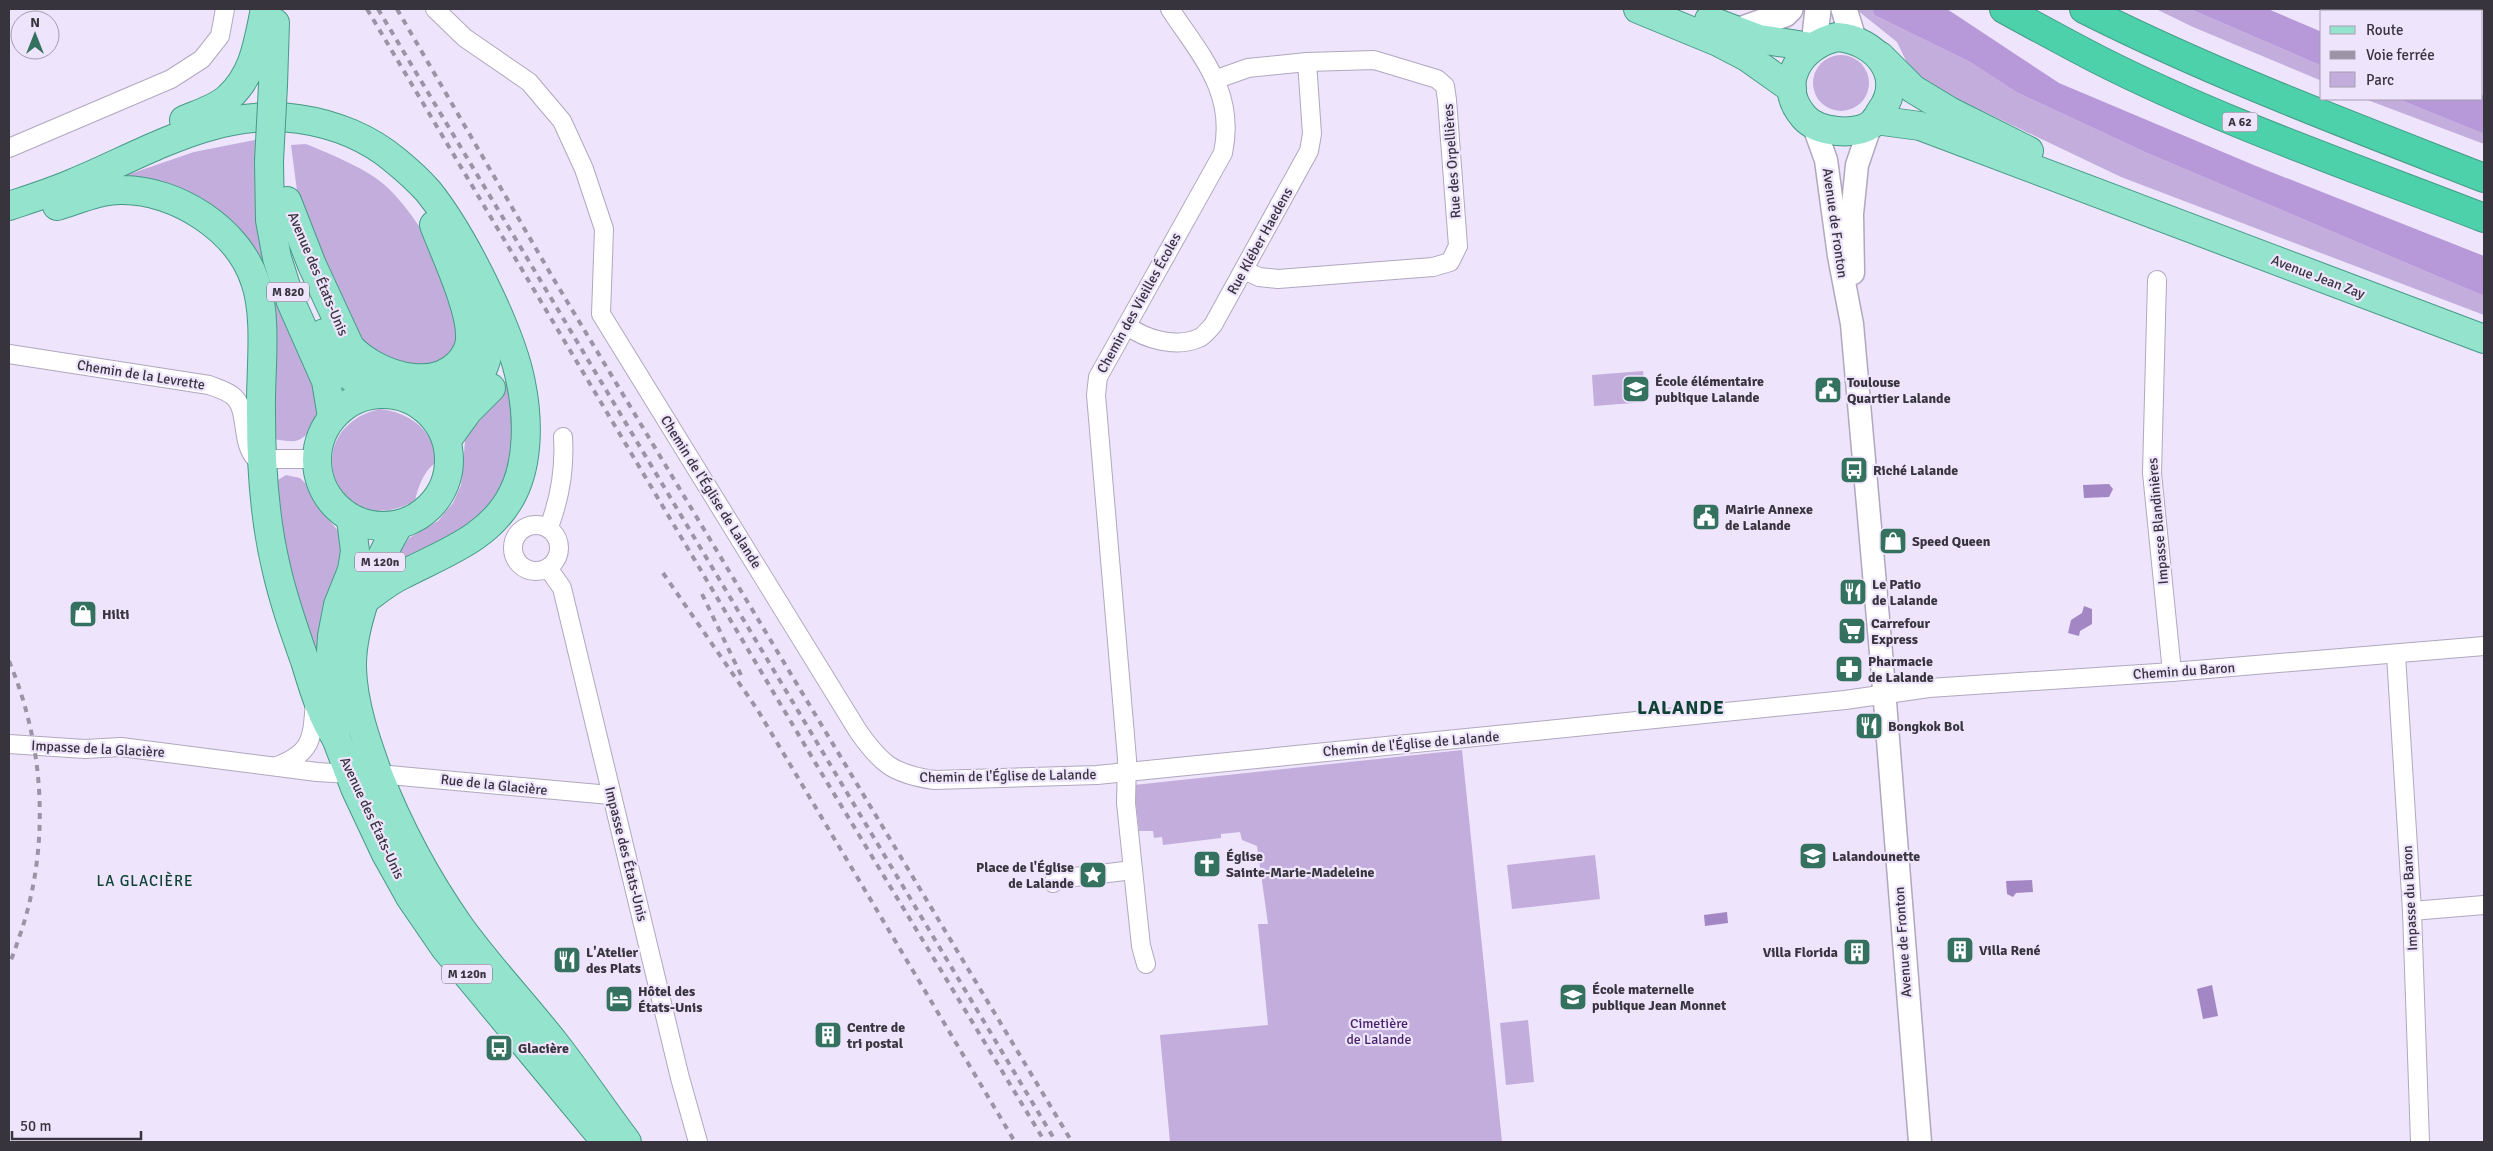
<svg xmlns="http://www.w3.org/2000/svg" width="2493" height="1151" viewBox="0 0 2493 1151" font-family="Signika,sans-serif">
	<rect width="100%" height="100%" fill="#eee4fc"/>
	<g fill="#c2addc">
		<polygon points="1872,9 1874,15 1970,62 2016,92 2147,153 2484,296 2484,315 2121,177 1953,97 1922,78 1908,65 1897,42 1857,10"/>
		<polygon points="2156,9 2190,9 2322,66 2322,81 2193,27"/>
		<circle cx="1841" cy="83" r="28"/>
		<polygon points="2365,99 2398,99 2484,134 2484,144"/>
		<path d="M260,139L319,399C317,413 312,438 295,441C286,442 276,439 267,438L244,246L121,177L194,152Z"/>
		<path d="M306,144C332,155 369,169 389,189C421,220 465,295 459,340C458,346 454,352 451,357L411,371L357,345L299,206L291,145Z"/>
		<polygon points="1643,371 1646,402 1594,406 1592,375"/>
		<polygon points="512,374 518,451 493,512 404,568 399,553 409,538 438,521 453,503 461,485 466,431 472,419"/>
		<path d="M380,409C408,412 438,431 434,464C423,473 418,487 415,501C335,544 294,429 380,409Z"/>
		<polygon points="286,475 300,478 306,484 315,503 339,532 344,542 324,678 294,617 273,483"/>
		<polygon points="1462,750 1502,1142 1170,1142 1160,1035 1268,1025 1258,924 1268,924 1257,846 1242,840 1240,832 1221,834 1221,838 1163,845 1162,837 1154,838 1153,831 1139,831 1134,785"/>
		<polygon points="1595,855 1600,899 1512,909 1507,865"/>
		<polygon points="1528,1020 1534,1082 1506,1085 1500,1023"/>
	</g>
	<g fill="#b799d9">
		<polygon points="1872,9 1947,9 2059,83 2256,166 2484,256 2484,296 2147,153 2016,92 1970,62 1874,15"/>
		<polygon points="2190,9 2268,9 2322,32 2322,66"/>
		<polygon points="2482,95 2484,96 2484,134 2398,99 2482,99"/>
	</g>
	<g fill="#a386c4">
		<polygon points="2109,484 2113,489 2109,497 2084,498 2083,485"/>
		<polygon points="2084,606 2092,609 2092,624 2080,631 2079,636 2068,633 2071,620 2082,613"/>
		<polygon points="2032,880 2033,892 2016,893 2013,897 2007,894 2006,881"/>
		<polygon points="1727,912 1728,923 1705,926 1704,915"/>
		<polygon points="2212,985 2218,1016 2203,1019 2197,989"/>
	</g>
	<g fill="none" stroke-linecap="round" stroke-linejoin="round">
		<defs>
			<g id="minor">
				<path d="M435,9L465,38L529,82L562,121L584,169L604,229L601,314L858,731C881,764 893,774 934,780L1097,775L1845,700L1929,688L2172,672L2484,646"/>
				<polyline points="1217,79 1248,68 1307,62 1374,60 1437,79 1445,86 1447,100 1458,246 1450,262 1433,267 1278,279 1259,277 1244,270"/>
				<polyline points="9,148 171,79 202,59 220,36 225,9"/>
				<polyline points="2157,280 2152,473 2172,672"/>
				<path d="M1128,326C1146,340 1177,348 1199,338C1204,336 1209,329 1213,325L1309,151L1312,134L1307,62"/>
				<path d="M9,354L209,385C217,388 228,391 234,397C249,411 240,443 256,459H316"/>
				<circle cx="536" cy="548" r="23"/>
				<path d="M549,527C560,498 565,468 563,437"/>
				<polyline points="548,568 562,588 680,1078 698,1142"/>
				<polyline points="2396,655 2412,911 2420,1142"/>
				<polyline points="9,744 85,749 121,747 317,772 349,774"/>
				<path d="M277,766C314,752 312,737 315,701"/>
				<polyline points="378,774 610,795"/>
				<polyline points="1053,883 1058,879 1133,870"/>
				<polyline points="2412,911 2484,905"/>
				<path d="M1146,964L1141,946L1126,803L1127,759L1096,395L1098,377L1223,153C1236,92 1201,56 1170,9"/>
			</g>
			<g id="tertiary">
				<polyline points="1813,124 1826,160 1839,256 1852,324 1882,664 1920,1142"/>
				<polyline points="1853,273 1852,214 1857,165 1871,124"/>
			</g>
			<g id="secondary">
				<polyline points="1844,9 1853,38"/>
				<polyline points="1737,31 1785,14 1790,9"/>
				<polyline points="1814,45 1818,9"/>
			</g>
			<g id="primary">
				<polyline points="1638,9 1718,42 1747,57 1792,89"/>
				<polyline points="1709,20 1759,39 1811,47"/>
				<path d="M1837,37C1876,40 1906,76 1881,111C1878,115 1876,121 1872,124C1855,136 1818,133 1804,117C1775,84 1800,45 1837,37Z"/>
				<polyline points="1880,56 1913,89 1951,112 2029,151"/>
				<polyline points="273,85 275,23"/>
				<path d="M184,120C198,114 218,108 229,97C255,73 258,41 265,9"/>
				<polyline points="1875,120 1920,126 2484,339"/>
				<polyline points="269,161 270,220 277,258 291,302 326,381 332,417"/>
				<path d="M287,201L312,265L350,347C375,374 431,393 459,363C465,357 470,347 470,339C472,310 445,254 434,225"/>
				<path d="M9,206C30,199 52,192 73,183C146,153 216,107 299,119C334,124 369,138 396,161C407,170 419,181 428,191C462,233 511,330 521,383C528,417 529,461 513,493C491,538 444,553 402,575C389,581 377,591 366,599"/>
				<path d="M57,206C77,200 101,189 123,190C176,190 238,229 255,281C268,317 260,374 261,413C261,464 264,517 276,567C283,599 294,630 305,661C313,687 321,715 336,738"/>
				<polyline points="324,333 344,372 377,394"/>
				<circle cx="383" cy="460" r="66"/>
				<path d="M421,406C433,405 445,404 455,398C487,381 497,342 482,311"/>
				<polyline points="447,440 468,411 491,388"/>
				<polyline points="351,519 355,551 352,570 338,605 332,636 330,668 336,738 355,788 386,854 410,897 445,948 606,1142"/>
				<path d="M398,526C376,563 351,625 352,668C353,704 366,741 378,774C399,828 427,880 460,927C489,967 523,1003 553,1041C579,1074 602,1109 627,1142"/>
			</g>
			<g id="motorway">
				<path d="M2004,9C2035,26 2066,43 2097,59C2221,122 2356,168 2484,218"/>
				<path d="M2084,9C2213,74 2349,125 2484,178"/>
			</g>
		</defs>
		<use href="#minor" stroke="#b1a7be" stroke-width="20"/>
		<use href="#tertiary" stroke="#b1a7be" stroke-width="25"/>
		<use href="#secondary" stroke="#b1a7be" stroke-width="28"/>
		<use href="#primary" stroke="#459a85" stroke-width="30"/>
		<use href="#motorway" stroke="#459a85" stroke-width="30"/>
		<use href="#minor" stroke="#fff" stroke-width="18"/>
		<use href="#tertiary" stroke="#fff" stroke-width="22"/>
		<use href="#secondary" stroke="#fff" stroke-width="25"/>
		<use href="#primary" stroke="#94e3cd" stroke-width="28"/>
		<use href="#motorway" stroke="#4cd1ab" stroke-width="28"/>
		<g stroke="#9b94a5" stroke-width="4" stroke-dasharray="6 6" stroke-linecap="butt">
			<polyline points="367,9 819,769 1045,1142"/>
			<polyline points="378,9 1056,1142"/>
			<polyline points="397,9 553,278 1072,1142"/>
			<polyline points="663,573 757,709 1015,1142"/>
			<polyline points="702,594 741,675"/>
			<path d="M9,661C45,746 50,845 21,932C17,943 14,954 9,964"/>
		</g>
		<defs>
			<polyline id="primary-bridge" points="269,161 273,85"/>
		</defs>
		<use href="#primary-bridge" stroke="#459a85" stroke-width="30" stroke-linecap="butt"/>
		<use href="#primary-bridge" stroke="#94e3cd" stroke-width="28"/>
	</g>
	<defs>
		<symbol id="school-square" viewBox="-11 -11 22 22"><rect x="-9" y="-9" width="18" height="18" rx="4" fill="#34725f" stroke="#eee4fc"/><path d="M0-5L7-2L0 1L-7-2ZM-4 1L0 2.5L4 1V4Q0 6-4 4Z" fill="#fff"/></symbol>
		<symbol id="civic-square" viewBox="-11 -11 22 22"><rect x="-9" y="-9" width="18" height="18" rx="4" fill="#34725f" stroke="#eee4fc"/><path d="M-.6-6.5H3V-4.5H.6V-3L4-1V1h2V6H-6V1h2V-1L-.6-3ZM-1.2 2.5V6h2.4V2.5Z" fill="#fff"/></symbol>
		<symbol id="bus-square" viewBox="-11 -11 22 22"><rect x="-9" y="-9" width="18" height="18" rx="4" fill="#34725f" stroke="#eee4fc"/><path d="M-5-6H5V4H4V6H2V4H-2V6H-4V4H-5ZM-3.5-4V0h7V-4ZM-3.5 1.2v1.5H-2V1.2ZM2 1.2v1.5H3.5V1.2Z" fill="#fff"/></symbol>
		<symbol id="shop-square" viewBox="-11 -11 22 22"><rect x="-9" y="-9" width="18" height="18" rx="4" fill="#34725f" stroke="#eee4fc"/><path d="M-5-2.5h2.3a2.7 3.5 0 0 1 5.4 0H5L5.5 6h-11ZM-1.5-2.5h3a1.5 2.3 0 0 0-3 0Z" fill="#fff"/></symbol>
		<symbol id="restaurant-square" viewBox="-11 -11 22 22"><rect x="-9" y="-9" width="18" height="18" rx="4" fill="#34725f" stroke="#eee4fc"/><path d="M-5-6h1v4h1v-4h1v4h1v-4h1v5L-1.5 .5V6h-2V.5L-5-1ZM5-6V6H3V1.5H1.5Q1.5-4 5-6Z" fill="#fff"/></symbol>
		<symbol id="supermarket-square" viewBox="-11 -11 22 22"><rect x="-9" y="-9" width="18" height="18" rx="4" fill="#34725f" stroke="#eee4fc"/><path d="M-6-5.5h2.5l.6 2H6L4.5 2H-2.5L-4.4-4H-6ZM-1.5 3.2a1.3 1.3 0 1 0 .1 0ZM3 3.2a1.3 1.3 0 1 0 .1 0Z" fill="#fff"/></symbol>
		<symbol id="pharmacy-square" viewBox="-11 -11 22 22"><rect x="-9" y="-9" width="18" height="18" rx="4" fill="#34725f" stroke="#eee4fc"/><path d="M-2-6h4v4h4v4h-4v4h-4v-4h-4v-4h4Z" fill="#fff"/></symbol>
		<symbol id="church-square" viewBox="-11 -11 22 22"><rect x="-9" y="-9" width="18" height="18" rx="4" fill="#34725f" stroke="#eee4fc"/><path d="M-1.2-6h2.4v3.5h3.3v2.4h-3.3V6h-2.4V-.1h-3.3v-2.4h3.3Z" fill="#fff"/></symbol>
		<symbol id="sight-square" viewBox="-11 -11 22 22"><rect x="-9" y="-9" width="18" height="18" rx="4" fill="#34725f" stroke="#eee4fc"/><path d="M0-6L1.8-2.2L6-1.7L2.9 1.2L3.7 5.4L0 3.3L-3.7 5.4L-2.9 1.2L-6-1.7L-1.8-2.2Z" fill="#fff"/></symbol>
		<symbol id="building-square" viewBox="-11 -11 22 22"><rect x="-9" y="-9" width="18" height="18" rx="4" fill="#34725f" stroke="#eee4fc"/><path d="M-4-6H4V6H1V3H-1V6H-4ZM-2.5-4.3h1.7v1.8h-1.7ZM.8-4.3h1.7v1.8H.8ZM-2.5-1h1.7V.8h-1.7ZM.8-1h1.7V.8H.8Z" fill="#fff"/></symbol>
		<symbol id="hotel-square" viewBox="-11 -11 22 22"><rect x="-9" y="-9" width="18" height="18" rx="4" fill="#34725f" stroke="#eee4fc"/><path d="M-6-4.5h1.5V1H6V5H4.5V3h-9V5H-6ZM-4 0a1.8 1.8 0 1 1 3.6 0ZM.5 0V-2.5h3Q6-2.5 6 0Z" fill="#fff"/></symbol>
	</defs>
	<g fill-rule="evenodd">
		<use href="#school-square" x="1620" y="373" width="32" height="32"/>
		<use href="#civic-square" x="1812" y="374" width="32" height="32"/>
		<use href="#bus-square" x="1838" y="454" width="32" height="32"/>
		<use href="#civic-square" x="1690" y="501" width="32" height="32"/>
		<use href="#shop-square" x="1877" y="525" width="32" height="32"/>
		<use href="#restaurant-square" x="1837" y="576" width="32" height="32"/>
		<use href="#shop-square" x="67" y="598" width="32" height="32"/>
		<use href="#supermarket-square" x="1836" y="615" width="32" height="32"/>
		<use href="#pharmacy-square" x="1833" y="653" width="32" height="32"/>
		<use href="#restaurant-square" x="1853" y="710" width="32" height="32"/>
		<use href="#school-square" x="1797" y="840" width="32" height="32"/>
		<use href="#church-square" x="1191" y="848" width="32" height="32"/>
		<use href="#sight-square" x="1077" y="859" width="32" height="32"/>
		<use href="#building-square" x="1944" y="934" width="32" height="32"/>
		<use href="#building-square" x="1841" y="936" width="32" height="32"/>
		<use href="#restaurant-square" x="551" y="944" width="32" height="32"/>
		<use href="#school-square" x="1557" y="981" width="32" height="32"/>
		<use href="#hotel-square" x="603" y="983" width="32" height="32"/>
		<use href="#building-square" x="812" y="1019" width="32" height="32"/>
		<use href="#bus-square" x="483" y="1032" width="32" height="32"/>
	</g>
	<g text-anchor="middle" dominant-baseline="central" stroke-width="4.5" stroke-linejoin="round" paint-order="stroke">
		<g fill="#eee4fc" stroke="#6f6977" stroke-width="1">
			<rect x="2222.5" y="112.5" width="35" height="19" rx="4"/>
			<rect x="267" y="282.5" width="42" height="19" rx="4"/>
			<rect x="355" y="552.5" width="50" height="19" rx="4"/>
			<rect x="442" y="964.5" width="50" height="19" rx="4"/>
		</g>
		<g font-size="12" font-weight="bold" fill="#38343e">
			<text x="2240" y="122">A 62</text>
			<text x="288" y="292">M 820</text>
			<text x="380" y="562">M 120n</text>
			<text x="467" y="974">M 120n</text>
		</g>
		<g font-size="14" fill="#38343e" stroke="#eee4fc">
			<text transform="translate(1452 161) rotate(-94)">Rue des Orpellières</text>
			<text transform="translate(1835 223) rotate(82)">Avenue de Fronton</text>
			<text transform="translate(1260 241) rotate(-61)">Rue Kléber Haedens</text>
			<text transform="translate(318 274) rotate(67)">Avenue des États-Unis</text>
			<text transform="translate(2318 277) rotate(21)">Avenue Jean Zay</text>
			<text transform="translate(1139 303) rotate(-61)">Chemin des Vieilles Écoles</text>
			<text transform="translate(141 375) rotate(9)">Chemin de la Levrette</text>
			<text transform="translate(711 492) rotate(58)">Chemin de l'Église de Lalande</text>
			<text transform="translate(2158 521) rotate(-95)">Impasse Blandinières</text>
			<text transform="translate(2184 671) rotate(-4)">Chemin du Baron</text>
			<text transform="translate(1411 744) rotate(-5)">Chemin de l'Église de Lalande</text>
			<text transform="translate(98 749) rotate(3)">Impasse de la Glacière</text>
			<text transform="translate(1008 776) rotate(-1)">Chemin de l'Église de Lalande</text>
			<text transform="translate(494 785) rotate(6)">Rue de la Glacière</text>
			<text transform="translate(372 818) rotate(65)">Avenue des États-Unis</text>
			<text transform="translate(626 854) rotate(76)">Impasse des États-Unis</text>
			<text transform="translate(2410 898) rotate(-93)">Impasse du Baron</text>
			<text transform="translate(1903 942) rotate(-94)">Avenue de Fronton</text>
		</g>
		<g font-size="14" font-weight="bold" fill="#38343e" stroke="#eee4fc" text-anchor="start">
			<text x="1655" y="381">École élémentaire<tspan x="1655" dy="16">publique Lalande</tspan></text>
			<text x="1847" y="382">Toulouse<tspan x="1847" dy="16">Quartier Lalande</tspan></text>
			<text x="1873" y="470">Riché Lalande</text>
			<text x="1725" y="509">Mairie Annexe<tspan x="1725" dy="16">de Lalande</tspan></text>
			<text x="1912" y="541">Speed Queen</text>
			<text x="1872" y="584">Le Patio<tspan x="1872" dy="16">de Lalande</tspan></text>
			<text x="102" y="614">Hilti</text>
			<text x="1871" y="623">Carrefour<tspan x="1871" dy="16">Express</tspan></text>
			<text x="1868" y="661">Pharmacie<tspan x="1868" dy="16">de Lalande</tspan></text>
			<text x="1888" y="726">Bongkok Bol</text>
			<text x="1226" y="856">Église<tspan x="1226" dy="16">Sainte-Marie-Madeleine</tspan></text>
			<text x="1832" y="856">Lalandounette</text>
			<text x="1074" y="867" text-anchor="end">Place de l'Église<tspan x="1074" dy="16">de Lalande</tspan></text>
			<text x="1979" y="950">Villa René</text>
			<text x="586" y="952">L'Atelier<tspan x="586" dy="16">des Plats</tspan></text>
			<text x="1838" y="952" text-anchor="end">Villa Florida</text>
			<text x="1592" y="989">École maternelle<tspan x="1592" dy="16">publique Jean Monnet</tspan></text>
			<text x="638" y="991">Hôtel des<tspan x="638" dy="16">États-Unis</tspan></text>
			<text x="847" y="1027">Centre de<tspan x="847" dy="16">tri postal</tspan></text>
			<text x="518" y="1048">Glacière</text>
		</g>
		<g font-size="14" fill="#461f69" stroke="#eee4fc">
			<text x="1379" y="1023">Cimetière<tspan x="1379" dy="16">de Lalande</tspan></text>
		</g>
		<g font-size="15" letter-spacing="1" fill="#0d4234" stroke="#eee4fc">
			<text x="145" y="881">LA GLACIÈRE</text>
		</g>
		<g font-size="19" font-weight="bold" letter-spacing="1" fill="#0d4234" stroke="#eee4fc">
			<text x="1681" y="708">LALANDE</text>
		</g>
	</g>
	<rect width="2493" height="1151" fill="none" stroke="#38343e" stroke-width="20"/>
	<rect x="2320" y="10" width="162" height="90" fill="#eee4fc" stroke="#a59eb0"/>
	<rect x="2330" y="26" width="25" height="8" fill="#94e3cd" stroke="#a59eb0"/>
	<text x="2366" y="35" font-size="15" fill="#38343e">Route</text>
	<rect x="2330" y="51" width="25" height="8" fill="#9b94a5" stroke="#a59eb0"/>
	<text x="2366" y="60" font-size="15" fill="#38343e">Voie ferrée</text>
	<rect x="2330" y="72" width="25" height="15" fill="#c2addc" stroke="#a59eb0"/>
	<text x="2366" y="85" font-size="15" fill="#38343e">Parc</text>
	<g transform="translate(35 35)"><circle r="24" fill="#eee4fc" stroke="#a59eb0"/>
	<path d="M0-4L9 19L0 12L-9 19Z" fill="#34725f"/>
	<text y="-8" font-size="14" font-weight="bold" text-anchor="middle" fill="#38343e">N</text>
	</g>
	<path d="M12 1131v8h129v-8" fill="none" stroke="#38343e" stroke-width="2.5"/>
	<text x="20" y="1131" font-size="15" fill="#38343e" stroke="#eee4fc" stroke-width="4" paint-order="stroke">50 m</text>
</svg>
